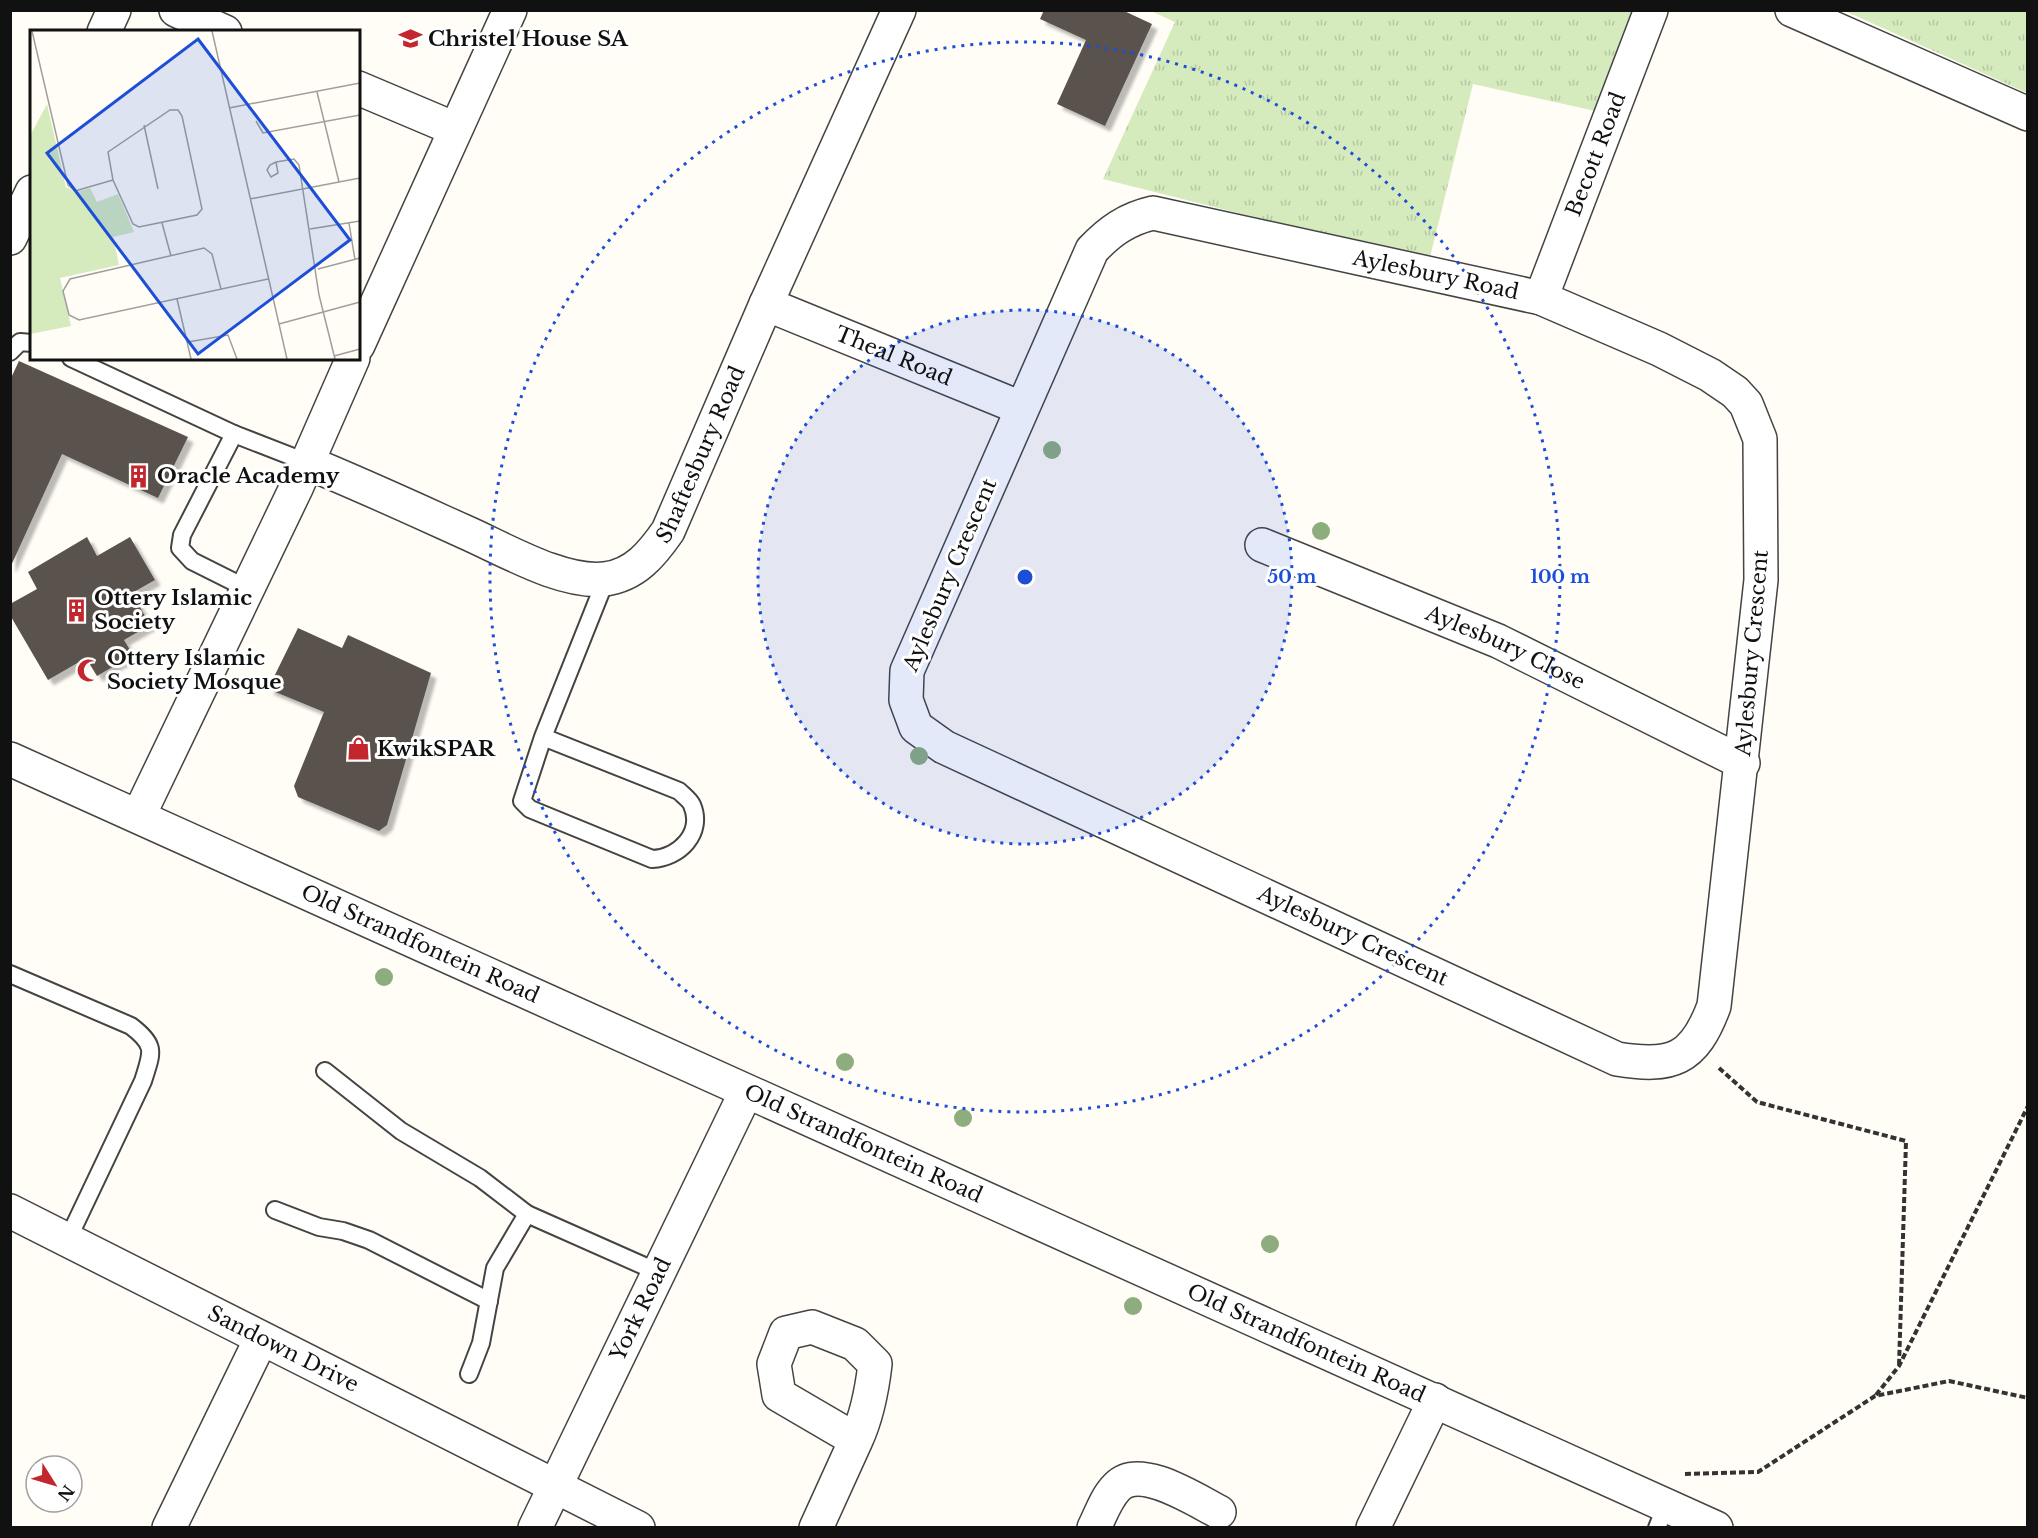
<svg xmlns="http://www.w3.org/2000/svg" width="2038" height="1538" viewBox="0 0 2038 1538" font-family="'Libre Baskerville',serif">
	<defs>
		<pattern id="grass-tufts" width="24" height="20" patternUnits="userSpaceOnUse" patternTransform="scale(1.5)"><rect width="24" height="20" fill="#d5ebbd"/><path d="M3 7l-1-3M5 7V3M7 7l1-3M15 17l-1-3M17 17v-4M19 17l1-3" fill="none" stroke="#b6c8a1"/></pattern>
		<filter id="shadow"><feDropShadow dx="5.5" dy="5.5" stdDeviation="1.5" flood-color="#0004"/></filter>
	</defs>
	<rect width="100%" height="100%" fill="#fffdf5"/>
	<g fill="url(#grass-tufts)">
		<polygon points="1151,11 1637,11 1600,112 1473,84 1429,261 1103,179 1175,22"/>
		<polygon points="1845,11 2027,11 2027,93"/>
	</g>
	<g fill="#5a524d" filter="url(#shadow)">
		<polygon points="1044,10 1122,10 1152,24 1105,126 1057,104 1086,40 1040,19"/>
		<polygon points="19,361 188,437 158,498 62,454 10,568 10,380"/>
		<polygon points="87,537 97,556 130,537 155,580 132,593 150,625 124,640 133,655 97,676 86,658 48,680 10,615 10,604 37,589 28,572"/>
		<polygon points="298,628 342,648 348,635 431,673 387,825 379,831 298,797 294,786 324,712 268,689"/>
	</g>
	<g fill="none" stroke-linecap="round" stroke-linejoin="round">
		<defs>
			<g id="service">
				<polyline points="10,352 20,342 32,343"/>
				<polyline points="71,358 234,434 306,462"/>
				<polyline points="234,434 182,535 180,548 192,561 248,589"/>
				<path d="M543,737L679,791C683,795 690,800 692,805C704,833 679,858 652,859L530,809L522,801L543,737L606,579"/>
				<path d="M10,974L131,1026C157,1046 152,1052 143,1081L68,1239"/>
				<polyline points="325,1071 401,1131 480,1178 527,1214"/>
				<polyline points="275,1210 319,1227 343,1231 369,1240 489,1301"/>
				<polyline points="469,1374 481,1343 495,1268 527,1214 660,1273"/>
				<polyline points="1657,1528 1666,1505"/>
			</g>
			<g id="minor">
				<polyline points="176,10 225,32"/>
				<polyline points="1792,10 2028,114"/>
				<polyline points="104,32 114,10"/>
				<polyline points="358,88 455,129"/>
				<path d="M1153,213L1541,298L1659,349L1710,375L1735,392L1746,404L1760,439L1761,580L1714,1006C1694,1060 1672,1068 1617,1059L944,747L916,727L906,700L907,671L1092,250C1110,231 1127,219 1153,213Z"/>
				<polyline points="10,238 32,192"/>
				<path id="s1" d="M1541,298L1651,10"/>
				<path id="s2" d="M766,304L1021,408"/>
				<polyline points="358,345 510,10"/>
				<path id="s3" d="M306,462C360,484 412,508 465,532C504,549 562,584 605,579C635,575 652,554 668,531L766,304L899,10"/>
				<path id="s4" d="M1262,545L1498,641L1743,763"/>
				<polyline points="139,815 296,488 353,358"/>
				<path id="s5" d="M10,1211L638,1528"/>
				<polyline points="169,1528 261,1339"/>
				<path id="s6" d="M535,1528L746,1092"/>
				<path d="M816,1528L856,1440C867,1416 872,1390 875,1364L855,1344L812,1327L786,1333L774,1364L779,1395L856,1440"/>
				<path d="M1094,1528C1101,1514 1106,1498 1117,1487C1140,1463 1195,1500 1219,1512"/>
				<polyline points="1373,1528 1435,1400"/>
			</g>
			<g id="tertiary">
				<path id="s7" d="M10,759L1716,1528"/>
			</g>
		</defs>
		<use href="#service" stroke="#444" stroke-width="20"/>
		<use href="#minor" stroke="#444" stroke-width="36"/>
		<use href="#tertiary" stroke="#444" stroke-width="36"/>
		<g stroke="#333" stroke-width="4" stroke-dasharray="6 3" stroke-linecap="butt">
			<polyline points="1719,1068 1757,1102 1906,1141 1899,1366"/>
			<polyline points="1876,1395 1899,1366 2028,1106"/>
			<polyline points="1685,1474 1758,1472 1875,1396 1949,1381 2028,1398"/>
		</g>
		<use href="#service" stroke="#fff" stroke-width="16"/>
		<use href="#minor" stroke="#fff" stroke-width="33"/>
		<use href="#tertiary" stroke="#fff" stroke-width="33"/>
	</g>
	<g fill="#8dad7f">
		<circle cx="1052" cy="450" r="9"/>
		<circle cx="1321" cy="531" r="9"/>
		<circle cx="919" cy="756" r="9"/>
		<circle cx="384" cy="977" r="9"/>
		<circle cx="845" cy="1062" r="9"/>
		<circle cx="963" cy="1118" r="9"/>
		<circle cx="1270" cy="1244" r="9"/>
		<circle cx="1133" cy="1306" r="9"/>
	</g>
	<circle cx="1025" cy="577" r="267" fill="#1d4ed8" fill-opacity=".12"/>
	<g fill="none" stroke="#1d4ed8" stroke-width="3" stroke-dasharray="3 6">
		<circle cx="1025" cy="577" r="267"/>
		<circle cx="1025" cy="577" r="535"/>
	</g>
	<defs>
		<symbol id="school-bare" viewBox="-9 -9 18 18"><path d="M0-5L7-2L0 1L-7-2ZM-4 1L0 2.5L4 1V4Q0 6-4 4Z" fill="#c4262e" stroke="#fff" stroke-width="2.5" paint-order="stroke"/></symbol>
		<symbol id="building-bare" viewBox="-9 -9 18 18"><path d="M-4-6H4V6H1V3H-1V6H-4ZM-2.5-4.3h1.7v1.8h-1.7ZM.8-4.3h1.7v1.8H.8ZM-2.5-1h1.7V.8h-1.7ZM.8-1h1.7V.8H.8Z" fill="#c4262e" stroke="#fff" stroke-width="2.5" paint-order="stroke"/></symbol>
		<symbol id="mosque-bare" viewBox="-9 -9 18 18"><path d="M3.5-4.9A6 6 0 1 0 3.5 4.9A5 5 0 1 1 3.5-4.9Z" fill="#c4262e" stroke="#fff" stroke-width="2.5" paint-order="stroke"/></symbol>
		<symbol id="shop-bare" viewBox="-9 -9 18 18"><path d="M-5-2.5h2.3a2.7 3.5 0 0 1 5.4 0H5L5.5 6h-11ZM-1.5-2.5h3a1.5 2.3 0 0 0-3 0Z" fill="#c4262e" stroke="#fff" stroke-width="2.5" paint-order="stroke"/></symbol>
	</defs>
	<g fill-rule="evenodd">
		<use href="#school-bare" x="394" y="22" width="33" height="33"/>
		<use href="#building-bare" x="122" y="460" width="33" height="33"/>
		<use href="#building-bare" x="60" y="594" width="33" height="33"/>
		<use href="#mosque-bare" x="72" y="654" width="33" height="33"/>
		<use href="#shop-bare" x="342" y="732" width="33" height="33"/>
	</g>
	<g text-anchor="middle" dominant-baseline="central" stroke-width="6" stroke-linejoin="round" paint-order="stroke">
		<g font-size="21" font-weight="bold" fill="#111" stroke="#fff" text-anchor="start">
			<text x="428" y="39">Christel House SA</text>
			<text x="157" y="476">Oracle Academy</text>
			<text x="94" y="598">Ottery Islamic<tspan x="94" dy="24">Society</tspan></text>
			<text x="107" y="658">Ottery Islamic<tspan x="107" dy="24">Society Mosque</tspan></text>
			<text x="377" y="749">KwikSPAR</text>
		</g>
		<g font-size="21" fill="#111" stroke="#fff">
			<text stroke="none"><textPath href="#s1" startOffset="154">Becott Road</textPath></text>
			<text transform="translate(1436 275) rotate(12)">Aylesbury Road</text>
			<text stroke="none"><textPath href="#s2" startOffset="138">Theal Road</textPath></text>
			<text stroke="none"><textPath href="#s3" startOffset="488">Shaftesbury Road</textPath></text>
			<text transform="translate(950 575) rotate(-67)">Aylesbury Crescent</text>
			<text stroke="none"><textPath href="#s4" startOffset="264">Aylesbury Close</textPath></text>
			<text transform="translate(1752 653) rotate(-85)">Aylesbury Crescent</text>
			<text transform="translate(1353 936) rotate(25)">Aylesbury Crescent</text>
			<text stroke="none"><textPath href="#s7" startOffset="450">Old Strandfontein Road</textPath></text>
			<text stroke="none"><textPath href="#s7" startOffset="936">Old Strandfontein Road</textPath></text>
			<text stroke="none"><textPath href="#s6" startOffset="243">York Road</textPath></text>
			<text stroke="none"><textPath href="#s7" startOffset="1422">Old Strandfontein Road</textPath></text>
			<text stroke="none"><textPath href="#s5" startOffset="306">Sandown Drive</textPath></text>
		</g>
	</g>
	<g transform="translate(30 30)">
		<rect width="330" height="330" fill="#fffdf5"/>
		<path d="M17,74L36,157L46,162L60,158L67,172L88,164L104,202L83,207L89,235L30,248L41,296L0,304V106Z" fill="#d5ebbd"/>
		<path fill="none" stroke="#a09f9a" stroke-width="1.5" d="M2,1L38,155L45,161L83,150M182,1L257,329M287,62L309,152M199,78L330,53M140,80H148L152,86L172,179L167,185L109,197L103,194L83,150L78,122ZM226,91L233,103L330,85M114,95L128,159M246,132L248,143L241,147L237,140L240,135L246,132L264,129L269,135L289,265L305,329M220,169L330,148M132,193L141,226M319,193L325,230M280,199L330,191M288,239L330,228M191,259L182,224L174,218L40,249L33,261L39,285L49,290L238,249M147,269L161,329M249,294L330,272M158,312L198,305L207,329M304,326L330,319"/>
		<path fill="#1d4ed8" fill-opacity="0.15" stroke="#1d4ed8" stroke-width="3" d="M168,9L320,210L168,324L17,123Z"/>
		<rect width="330" height="330" fill="none" stroke="#111" stroke-width="3"/>
	</g>
	<circle cx="1025" cy="577" r="9" fill="#1d4ed8" stroke="#fff" stroke-width="3"/>
	<g font-size="18" text-anchor="middle" font-weight="bold" fill="#1d4ed8" stroke="#fff" stroke-width="6" stroke-linejoin="round" paint-order="stroke">
		<text x="1292" y="583">50 m</text>
		<text x="1560" y="583">100 m</text>
	</g>
	<rect width="2038" height="1538" fill="none" stroke="#111111" stroke-width="24"/>
	<g transform="translate(54 1484) rotate(127)"><circle r="28" fill="#ffffff" stroke="#a0a0a0" stroke-width="1.5"/>
	<path d="M0-4.5L10 22L0 15L-10 22Z" fill="#c4262e"/>
	<text y="-9" font-size="16" font-weight="bold" text-anchor="middle" fill="#111111">N</text>
	</g>
</svg>
